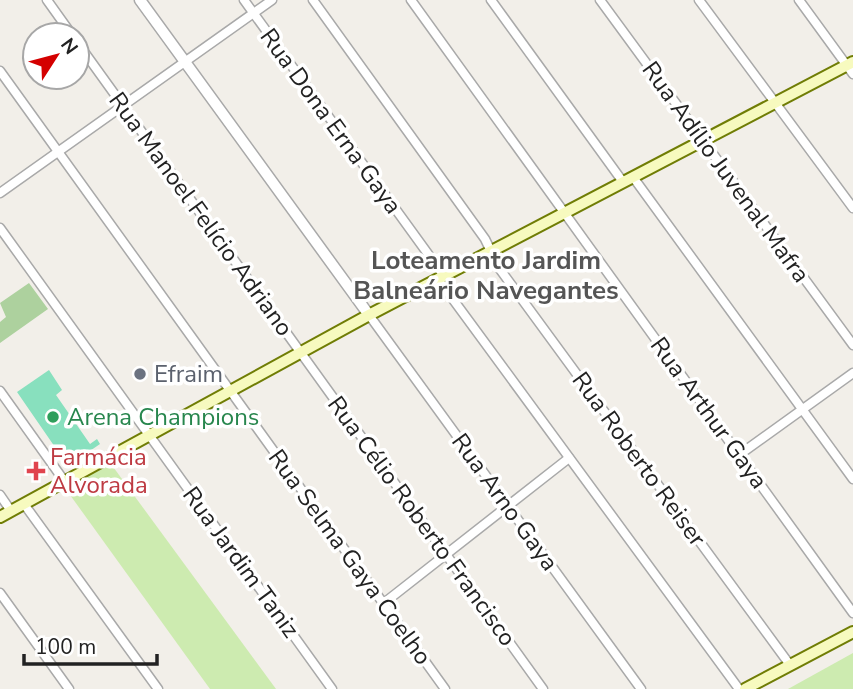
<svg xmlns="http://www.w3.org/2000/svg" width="853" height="689" viewBox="0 0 853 689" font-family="'Nunito Sans',sans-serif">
	<rect width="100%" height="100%" fill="#f2efe9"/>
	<g fill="#cdebb0">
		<polygon points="111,464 276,689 210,689 65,488"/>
		<polygon points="853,653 853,689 788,689"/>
	</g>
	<polygon fill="#add19e" points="29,283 48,309 0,343 0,322 6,317 0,303"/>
	<polygon fill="#88e0be" points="49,370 62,390 56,395 90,444 97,439 100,444 68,466 17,392"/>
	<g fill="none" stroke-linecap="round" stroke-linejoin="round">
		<defs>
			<g id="minor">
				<polyline points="47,0 72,35"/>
				<polyline points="244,0 444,276"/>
				<polyline points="313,0 485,239 499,268 790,665"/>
				<polyline points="411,0 853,613"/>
				<polyline points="491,0 623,182"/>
				<polyline points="600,0 853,345"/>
				<polyline points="699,0 853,208"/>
				<polyline points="799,0 853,74"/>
				<polyline points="77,42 543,689"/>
				<polyline points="0,71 445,689"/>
				<polyline points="633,177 853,479"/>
				<polyline points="0,193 272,0"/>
				<polyline points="0,228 332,689"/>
				<polyline points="438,279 739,689"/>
				<polyline points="369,315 641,689"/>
				<polyline points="0,391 65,482"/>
				<polyline points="739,455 853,373"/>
				<polyline points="0,495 11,511"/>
				<polyline points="24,504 158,689"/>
				<polyline points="0,593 69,689"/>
				<polyline points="384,603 569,458"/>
			</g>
			<polyline id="tertiary" points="140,0 369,315"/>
			<g id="secondary">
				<polyline points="0,517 369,315 853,62"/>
				<polyline points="745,689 853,632"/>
			</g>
		</defs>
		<use href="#minor" stroke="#a9a9a9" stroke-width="11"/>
		<use href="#tertiary" stroke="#a9a9a9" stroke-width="13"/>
		<use href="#secondary" stroke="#707d05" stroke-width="14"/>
		<use href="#minor" stroke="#fff" stroke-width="8"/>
		<use href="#tertiary" stroke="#fff" stroke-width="10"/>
		<use href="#secondary" stroke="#f7fabf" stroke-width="10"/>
	</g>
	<circle fill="#6b7280" stroke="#fff" stroke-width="2.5" cx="140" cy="374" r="7"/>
	<circle fill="#2e9e5b" stroke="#fff" stroke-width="2.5" cx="53" cy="417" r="7"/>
	<path fill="#e0444e" stroke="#fff" stroke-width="2.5" d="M32.5 460.5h7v7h7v7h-7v7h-7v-7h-7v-7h7z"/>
	<g text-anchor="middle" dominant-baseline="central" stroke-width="7" stroke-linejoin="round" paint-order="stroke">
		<g font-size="24" fill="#222" stroke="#fff">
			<text transform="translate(331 121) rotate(54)">Rua Dona Erna Gaya</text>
			<text transform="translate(726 172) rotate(54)">Rua Adílio Juvenal Mafra</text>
			<text transform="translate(201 214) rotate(54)">Rua Manoel Felício Adriano</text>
			<text transform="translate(709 413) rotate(54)">Rua Arthur Gaya</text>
			<text transform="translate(639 459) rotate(54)">Rua Roberto Reiser</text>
			<text transform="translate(505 502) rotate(54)">Rua Arno Gaya</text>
			<text transform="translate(422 521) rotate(54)">Rua Célio Roberto Francisco</text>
			<text transform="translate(350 557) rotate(54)">Rua Selma Gaya Coelho</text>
			<text transform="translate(241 562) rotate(54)">Rua Jardim Taniz</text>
		</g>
		<g font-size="24" fill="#5b616d" stroke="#fff" text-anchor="start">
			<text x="154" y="374">Efraim</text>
		</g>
		<g font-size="24" fill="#27864d" stroke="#fff" text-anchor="start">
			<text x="67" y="417">Arena Champions</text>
		</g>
		<g font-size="24" fill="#be3a42" stroke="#fff" text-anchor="start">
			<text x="50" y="457">Farmácia<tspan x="50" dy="28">Alvorada</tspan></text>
		</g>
		<g font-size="26" font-weight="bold" fill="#555" stroke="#fff">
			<text x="486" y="260">Loteamento Jardim<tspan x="486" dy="30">Balneário Navegantes</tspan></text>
		</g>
	</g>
	<g transform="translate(56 56) rotate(54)"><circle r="33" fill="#ffffff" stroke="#a7a7a7" stroke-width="2"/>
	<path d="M0-5L12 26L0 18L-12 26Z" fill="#d40000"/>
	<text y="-10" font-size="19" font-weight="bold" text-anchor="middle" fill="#222222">N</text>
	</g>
	<path d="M24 654v10h133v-10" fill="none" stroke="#222222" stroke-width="3.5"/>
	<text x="35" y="654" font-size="21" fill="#222222" stroke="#ffffff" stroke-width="5" paint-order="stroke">100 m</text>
</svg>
